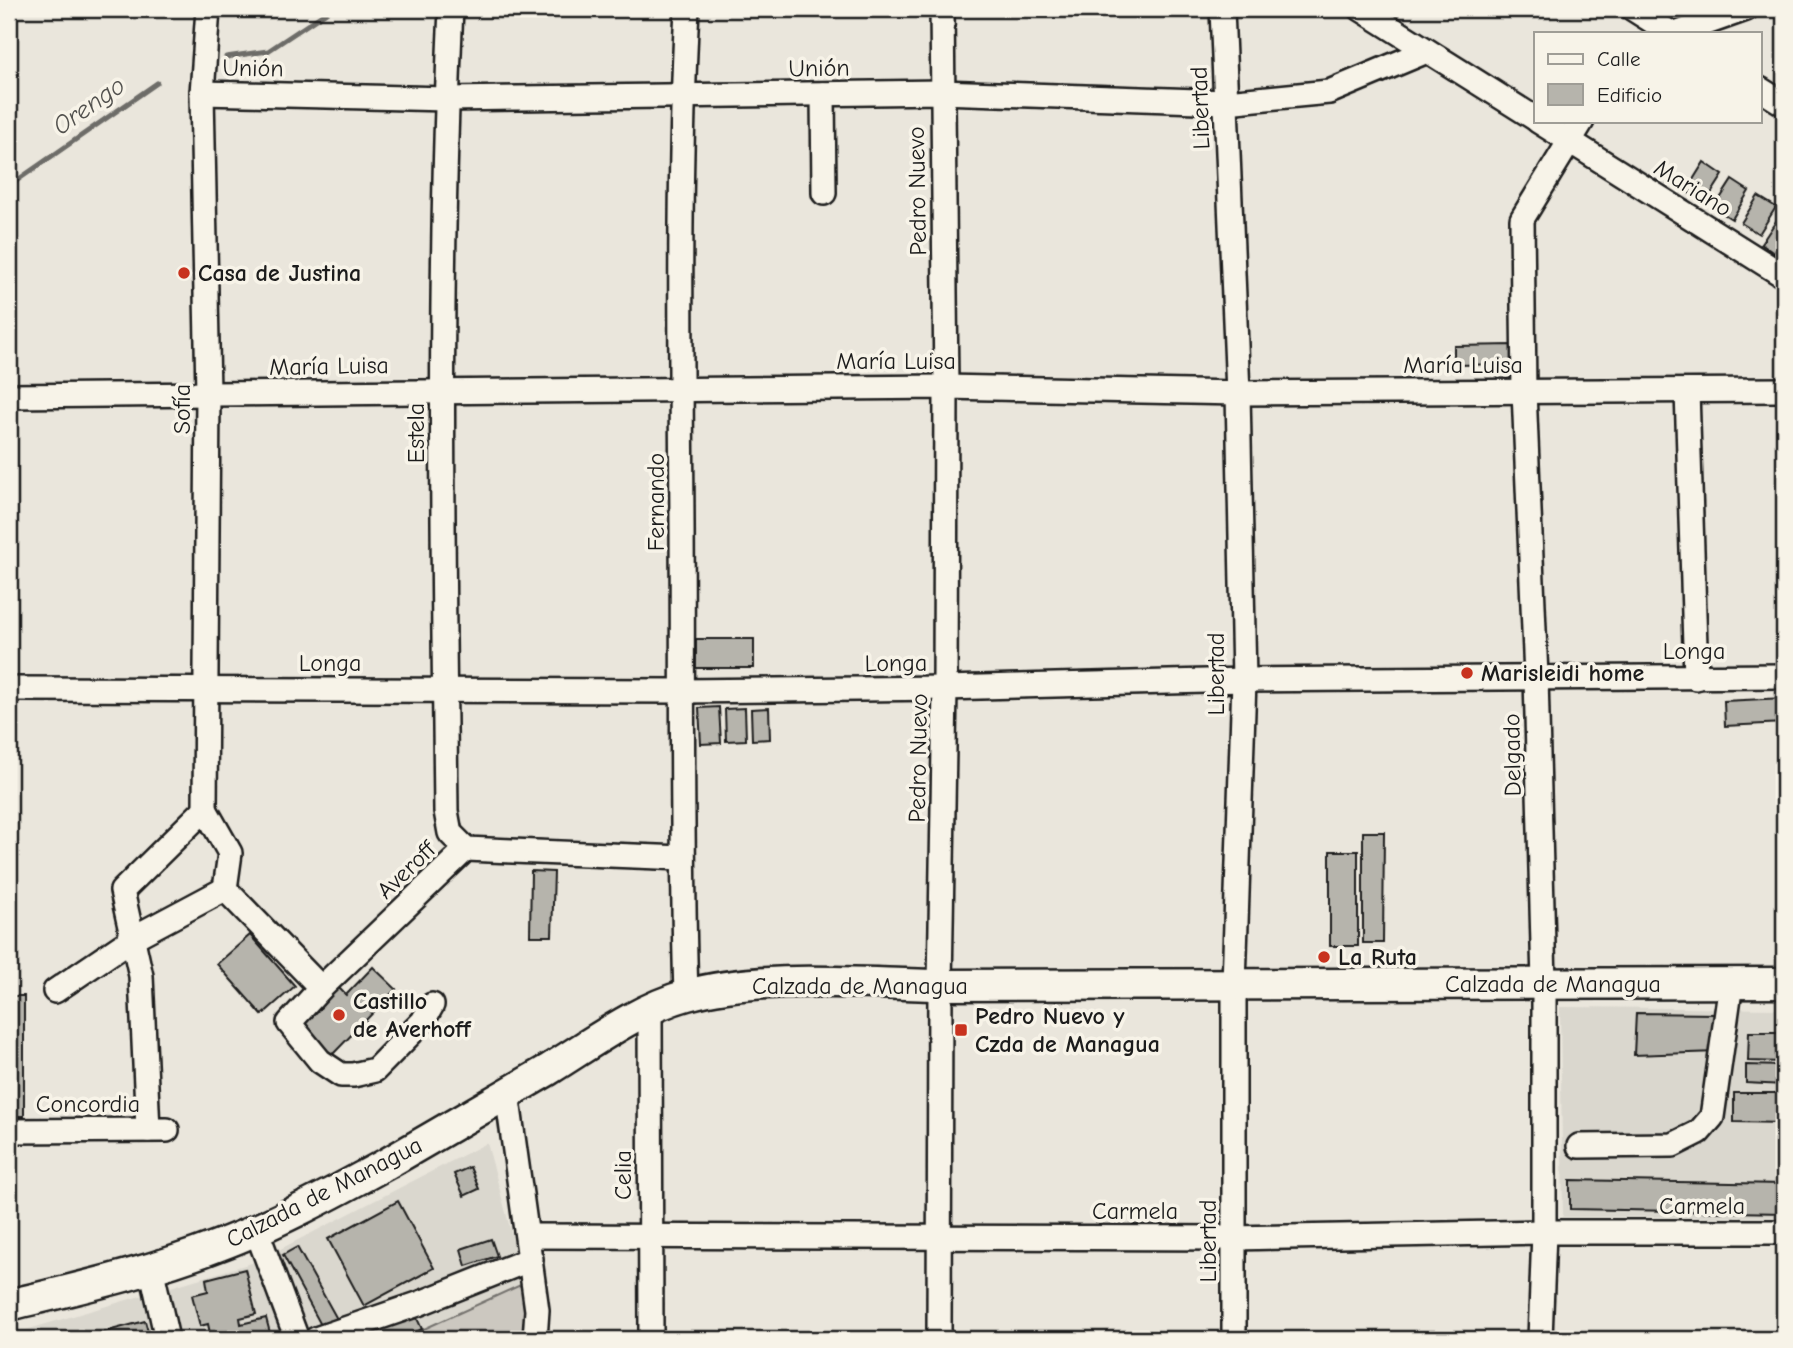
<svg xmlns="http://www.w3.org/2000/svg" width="1793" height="1348" viewBox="0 0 1793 1348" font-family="'Comic Neue',sans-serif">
	<rect width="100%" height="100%" fill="#eae6dc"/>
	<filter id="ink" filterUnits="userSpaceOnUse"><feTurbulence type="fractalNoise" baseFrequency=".0143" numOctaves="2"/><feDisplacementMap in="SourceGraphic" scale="14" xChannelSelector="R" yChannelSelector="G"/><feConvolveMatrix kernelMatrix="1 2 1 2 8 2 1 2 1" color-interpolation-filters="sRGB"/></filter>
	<g filter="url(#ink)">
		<g fill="#dad7ce">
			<polygon points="1560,1007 1784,1009 1784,1217 1563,1217"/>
			<polygon points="487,1143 525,1283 402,1339 9,1339 9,1335 255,1262"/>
		</g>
		<polygon fill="#ccc8c0" stroke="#74726e" stroke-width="2" points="525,1283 530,1339 402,1339"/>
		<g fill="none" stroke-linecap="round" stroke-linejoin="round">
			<g stroke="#6d6c68" stroke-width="5">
				<polyline points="226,57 268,51 331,9"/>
				<polyline points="9,186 157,83"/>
			</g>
		</g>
		<g fill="#b6b4ac" stroke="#1c1c1c" stroke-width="2">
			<polygon points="1704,162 1723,175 1705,203 1686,191"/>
			<polygon points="1732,180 1749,191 1732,219 1714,208"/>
			<polygon points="1758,196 1776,207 1759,234 1741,223"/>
			<polygon points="1784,209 1784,237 1774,253 1761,244"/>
			<polygon points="1513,345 1513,364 1454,365 1454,346"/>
			<rect x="696" y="639" width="58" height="29"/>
			<polygon points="1784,698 1784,723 1725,726 1724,701"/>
			<polygon points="719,707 721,743 701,744 699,708"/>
			<polygon points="745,708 746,740 726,741 725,709"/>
			<polygon points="769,708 770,739 752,740 751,709"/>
			<polygon points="1363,832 1384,832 1383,943 1363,943"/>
			<rect x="1330" y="851" width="28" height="95"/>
			<polygon points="531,871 554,872 552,936 530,936"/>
			<polygon points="250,935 295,986 262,1015 217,964"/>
			<polygon points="373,967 396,989 332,1055 300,1023 336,985 346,995"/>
			<rect x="9" y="996" width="15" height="120"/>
			<polygon points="1636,1013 1717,1014 1717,1052 1634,1055"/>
			<polygon points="1749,1032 1784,1032 1784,1062 1748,1061"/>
			<polygon points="1746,1065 1784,1066 1784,1085 1746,1083"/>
			<polygon points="1734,1093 1784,1093 1784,1123 1734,1122"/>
			<polygon points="470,1167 479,1189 464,1196 454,1174"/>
			<polygon points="1570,1180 1784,1184 1784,1213 1570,1209"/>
			<polygon points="398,1201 434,1268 364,1306 328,1239"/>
			<polygon points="491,1239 497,1256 466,1266 461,1249"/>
			<polygon points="297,1247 337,1319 322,1327 283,1255"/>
			<polygon points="245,1269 256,1314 240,1318 241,1324 266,1318 270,1333 244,1339 205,1339 211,1338 208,1324 200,1326 192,1295 208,1291 206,1279"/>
			<polygon points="414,1312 422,1329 402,1339 357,1339"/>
			<polygon points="145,1321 150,1339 78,1339"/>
		</g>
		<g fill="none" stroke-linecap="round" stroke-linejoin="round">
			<defs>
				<g id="minor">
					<path d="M451,9C438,276 443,544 446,811L450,833L466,849"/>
					<polyline points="1222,9 1238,393 1244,680 1234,984 1234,1339"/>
					<polyline points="1361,9 1536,119"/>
					<polyline points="1633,9 1671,33"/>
					<polyline points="1678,33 1746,9"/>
					<polyline points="1760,89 1784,104"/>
					<polyline points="202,93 447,99 941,92 1226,102 1329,92 1427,51"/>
					<polyline points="823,94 824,193"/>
					<polyline points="1538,121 1784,276"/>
					<polyline points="1687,391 1696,678"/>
					<polyline points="9,396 946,387 1238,393 1784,390"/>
					<polyline points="9,689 683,691 945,688 1244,680 1784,676"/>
					<polyline points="205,809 208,393 202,93 208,9"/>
					<polyline points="205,809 230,853 225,889 321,988"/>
					<polyline points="55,991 133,938 225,889"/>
					<path d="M686,995C681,838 683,680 682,523C681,352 678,180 687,9"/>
					<polyline points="432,1005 423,1021 375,1070 353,1075 341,1075 320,1061 289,1023 321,988 466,849 683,858"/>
					<polyline points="650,1010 651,1339"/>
					<polyline points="507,1093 537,1310 535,1339"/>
					<polyline points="148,1130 141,976 122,891 205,809"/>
					<polyline points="9,1131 167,1130"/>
					<polyline points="1579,1146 1673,1145 1699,1132 1712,1117 1731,983"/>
					<polyline points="256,1229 297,1339"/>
					<polyline points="528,1236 1234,1238 1544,1232 1784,1232"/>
					<polyline points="151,1267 167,1339"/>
					<polyline points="316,1339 418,1304 531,1259"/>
					<polyline points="939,1339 940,985 945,688 946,387 942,9"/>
					<polyline points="1540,1339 1544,1232 1544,984 1536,677 1524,391 1522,219 1582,121"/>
				</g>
				<path id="major" d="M9,1305C79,1288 150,1272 217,1246C272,1226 337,1191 388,1163C441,1132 495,1101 548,1070C592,1043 637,1009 687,995C760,974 863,984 940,985L1784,983"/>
			</defs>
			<use href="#minor" stroke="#1c1c1c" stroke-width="28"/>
			<use href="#major" stroke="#1c1c1c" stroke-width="35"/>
			<use href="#minor" stroke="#f7f3e8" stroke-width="23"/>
			<use href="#major" stroke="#f7f3e8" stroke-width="30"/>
		</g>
	</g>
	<g fill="#c8321e" stroke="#f7f3e8" stroke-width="2.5">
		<circle cx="184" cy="273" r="7"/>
		<circle cx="1467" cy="673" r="7"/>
		<circle cx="1324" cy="957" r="7"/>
		<circle cx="339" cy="1015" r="7"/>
		<rect x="954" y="1023" width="14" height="14" rx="3.5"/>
	</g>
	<g text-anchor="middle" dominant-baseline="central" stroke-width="7" stroke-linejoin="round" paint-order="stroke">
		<g font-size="24" fill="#1c1c1c" stroke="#f7f3e8">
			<text transform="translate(253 68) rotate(1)">Unión</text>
			<text transform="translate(819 68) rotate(-1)">Unión</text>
			<text transform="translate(1200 108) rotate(-92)">Libertad</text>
			<text transform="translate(1693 188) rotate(32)">Mariano</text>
			<text transform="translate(917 191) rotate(-91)">Pedro Nuevo</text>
			<text x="896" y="361">María Luisa</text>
			<text x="1463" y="365">María Luisa</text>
			<text transform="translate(329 366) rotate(-1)">María Luisa</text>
			<text transform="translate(182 409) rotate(-90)">Sofía</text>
			<text transform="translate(416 433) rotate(-90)">Estela</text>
			<text transform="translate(656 502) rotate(-90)">Fernando</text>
			<text x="1694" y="651">Longa</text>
			<text x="330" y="663">Longa</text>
			<text transform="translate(896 663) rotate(-1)">Longa</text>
			<text transform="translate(1216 674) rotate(-90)">Libertad</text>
			<text transform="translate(1512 755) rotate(-91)">Delgado</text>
			<text transform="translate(918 758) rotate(-89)">Pedro Nuevo</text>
			<text transform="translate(406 870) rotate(-44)">Averoff</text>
			<text x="1553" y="984">Calzada de Managua</text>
			<text x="860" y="986">Calzada de Managua</text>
			<text x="88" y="1104">Concordia</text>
			<text transform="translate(623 1175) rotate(-90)">Celia</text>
			<text transform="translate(324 1192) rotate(-27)">Calzada de Managua</text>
			<text x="1702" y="1206">Carmela</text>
			<text x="1135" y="1211">Carmela</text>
			<text transform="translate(1208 1241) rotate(-90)">Libertad</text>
		</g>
		<g font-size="24" font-weight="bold" fill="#1c1c1c" stroke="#f7f3e8" text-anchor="start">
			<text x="198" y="273">Casa de Justina</text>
			<text x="1481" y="673">Marisleidi home</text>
			<text x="1338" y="957">La Ruta</text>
			<text x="353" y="1001">Castillo<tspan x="353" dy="28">de Averhoff</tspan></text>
			<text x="975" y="1016">Pedro Nuevo y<tspan x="975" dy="28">Czda de Managua</tspan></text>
		</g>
		<g font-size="26" font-style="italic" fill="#52514e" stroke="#f7f3e8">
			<text transform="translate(89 106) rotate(-35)">Orengo</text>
		</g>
	</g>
	<rect width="1793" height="1348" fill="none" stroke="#f7f3e8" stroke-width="35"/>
	<rect x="18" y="18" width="1758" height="1313" fill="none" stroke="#1c1c1c" stroke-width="2.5" filter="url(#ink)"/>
	<rect x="1534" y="32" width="228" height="91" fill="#f7f3e8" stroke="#9f9d96" stroke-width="2"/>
	<rect x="1548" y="54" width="35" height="10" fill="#f7f3e8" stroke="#9f9d96" stroke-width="2"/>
	<text x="1597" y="66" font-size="21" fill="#1c1c1c">Calle</text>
	<rect x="1548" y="84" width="35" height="21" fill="#b6b4ac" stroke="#9f9d96" stroke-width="2"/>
	<text x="1597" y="102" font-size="21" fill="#1c1c1c">Edificio</text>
</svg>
